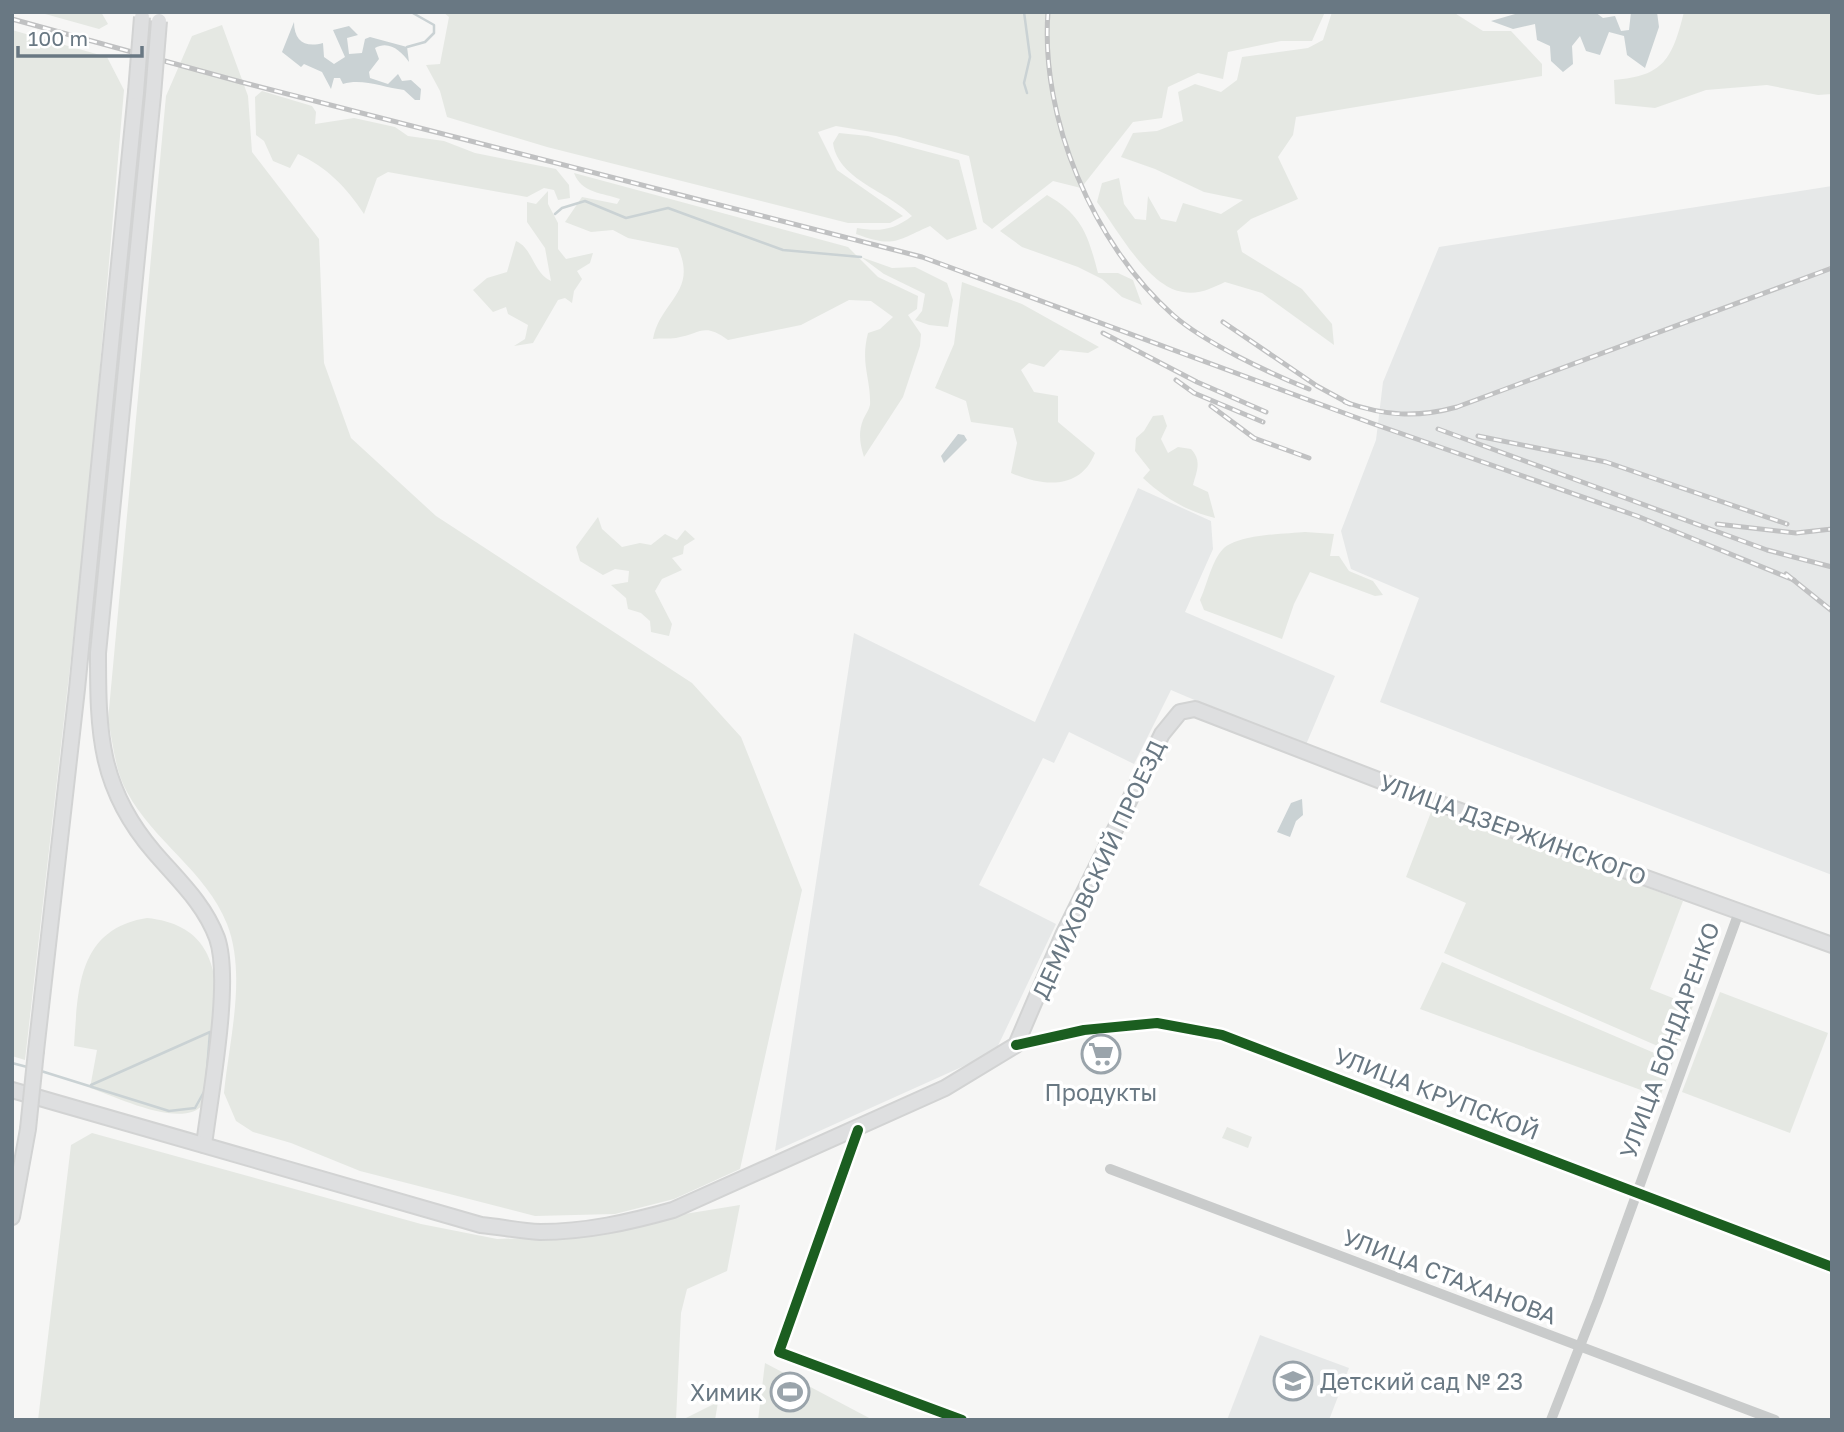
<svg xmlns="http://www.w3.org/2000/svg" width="1844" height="1432" viewBox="0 0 1844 1432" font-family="'Golos Text',sans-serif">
	<rect width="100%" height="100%" fill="#f6f6f5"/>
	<g fill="#e6e8e8">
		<polygon points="1832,186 1832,875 1380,702 1419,598 1351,569 1341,531 1376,440 1383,382 1439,247"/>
		<polygon points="1138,488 1211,521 1213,549 1185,612 1335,676 1305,747 1171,690 1134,764 1069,732 1054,763 1043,758 979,885 1056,924 995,1052 775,1151 854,633 1035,722"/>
		<polygon points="1260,1335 1349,1368 1329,1420 1227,1420"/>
	</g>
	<g fill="#e5e8e3">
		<polygon points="38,12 101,12 108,24 99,29"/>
		<polygon points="443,12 1325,12 1312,41 1281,41 1228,52 1223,79 1198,73 1168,87 1162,118 1133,122 1081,188 1053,181 992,229 983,222 969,156 896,136 836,126 818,132 837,170 903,216 890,223 848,223 547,147 447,117 440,91 426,65 440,64 449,17"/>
		<path d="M1332,12H1453L1483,31H1511L1542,64V76L1296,117L1293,135L1278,157L1298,199L1251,219L1237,231L1242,252L1302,289L1332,324L1334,345L1262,293L1225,282C1212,288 1199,295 1183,292C1148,287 1117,229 1097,202L1102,183L1119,178L1124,204L1135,219L1146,220L1148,196L1161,219L1176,222L1183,203L1221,214L1243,200L1204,192L1155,169L1121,157L1133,133L1157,131L1183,121L1178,92L1195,84L1221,92L1237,80L1242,57L1308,48L1323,40Z"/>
		<path d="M1684,12H1832V94L1818,95L1767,85L1706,90L1655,108L1615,104L1614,80C1664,76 1672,59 1684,12Z"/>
		<path d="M222,25L248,96L252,152L319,239L324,363L351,438L436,516L692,683L741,737L802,890L740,1169L674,1199L615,1214L535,1216L360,1171L291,1143L253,1132L236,1121L224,1093C229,1041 247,975 227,924C206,871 153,841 127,792C115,771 113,743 108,720L166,96L192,36Z"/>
		<polygon points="12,30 107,57 124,90 86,527 25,1060 12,1056"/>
		<path d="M262,91L312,106L316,112L315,124L354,118L395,127L408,136L444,141L475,153L556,169L569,185L570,198L558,200L554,190L544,188L527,197L388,172L377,178L364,214C347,188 327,167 298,154L290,168L273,161L264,141L256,135L255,97Z"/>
		<path d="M839,133L868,136L959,160L977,229L947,240L930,226C896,241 894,248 856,234L857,228C879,232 894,230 912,216C888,191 838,180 833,143Z"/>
		<path d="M574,173L848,247L878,277L918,296L917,309L908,315L921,334L920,346L903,397L864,457C860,444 858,433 863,420C865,415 869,410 870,405C871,378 860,364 868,333L880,329L893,317L871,301L849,300L801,325L728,340C703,322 701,334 676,338C669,339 661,338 653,339C660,301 698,292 678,248L628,238L613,230L591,232L565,222L582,197L617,204L620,199C603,193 581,193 574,173Z"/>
		<path d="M548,191V204L558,223V249L566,259L593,253L590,263L577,271L582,279L574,291L572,303L565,298L558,300L533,343L514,346L525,339L528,325L508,314L506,307L493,312L473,290L487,278L507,272L516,241C533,248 533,273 551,281L545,248L527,222V202L536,204Z"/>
		<path d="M1047,195C1082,215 1088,235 1098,273H1118L1133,280L1142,305L1122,297L1102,279L1078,267L1022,247L1000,231Z"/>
		<polygon points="861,257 892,268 915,267 947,283 953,300 948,327 929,325 915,320 922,311 925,294 884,274"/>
		<path d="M962,282L1022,304L1099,347L1088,353L1060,350L1044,367L1029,363L1021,370L1034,392L1058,396V422L1095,453C1080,491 1042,486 1011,473L1017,443L1013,428L971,422L966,401L935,388L954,344Z"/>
		<path d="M1163,415L1167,426L1161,439L1168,453L1178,447L1191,449C1202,461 1197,470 1193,485L1208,492L1215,518C1188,512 1163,497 1143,478L1150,470L1135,451L1136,438L1144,431L1153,416Z"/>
		<polygon points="598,517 602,529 622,547 640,543 651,545 665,534 677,540 685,530 695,539 684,546 683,554 672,558 682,570 662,579 655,591 672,624 669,636 651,632 650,621 641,613 628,609 626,598 611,585 628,582 629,571 615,569 603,575 580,561 576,547"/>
		<path d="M1305,532L1334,534L1330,556H1339L1349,571L1373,581L1383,595L1375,596L1310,572L1294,604L1282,639L1204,610L1200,600C1207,585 1212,560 1223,549C1238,534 1285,534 1305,532Z"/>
		<polygon points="1433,807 1683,901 1650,989 1693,1006 1676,1054 1444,953 1466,903 1406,877"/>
		<path d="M147,918C246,928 212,1033 204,1103C185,1131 117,1097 90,1088L97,1050L74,1046C78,988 78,929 147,918Z"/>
		<polygon points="1442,962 1673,1061 1660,1097 1420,1009"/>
		<polygon points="1720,992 1828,1033 1790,1133 1682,1092"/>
		<polygon points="1227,1127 1252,1137 1248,1148 1222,1138"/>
		<polygon points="92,1133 421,1224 497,1239 587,1236 666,1217 740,1205 727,1271 687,1289 681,1313 676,1420 38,1420 71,1145"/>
		<polygon points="765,1363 873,1420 758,1420"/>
		<polygon points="718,1402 715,1420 682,1420"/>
	</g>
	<g fill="#cad2d4">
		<polygon points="1522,12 1595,12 1603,18 1615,16 1621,31 1629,30 1631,12 1657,12 1659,27 1645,68 1627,55 1624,36 1609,32 1600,55 1586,51 1580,36 1572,46 1573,64 1563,72 1551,61 1550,46 1537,40 1535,24 1513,29 1491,21"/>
		<path d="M294,22C294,41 305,48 323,43L324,57L334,64L345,57L333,30L349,26L358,35L347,38L349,54L362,53L365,39L370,37L407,47L409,62C401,51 389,40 375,48L379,59L369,72L370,78L388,84L398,74L402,81L411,80L421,89L420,100H415L404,90C384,88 363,78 343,84L340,78H334L331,89L322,72L304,64L301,67L282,52Z"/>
		<polygon points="958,434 964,435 967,440 944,463 941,456"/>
		<polygon points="1302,799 1303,815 1296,821 1290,837 1277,832 1291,803"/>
	</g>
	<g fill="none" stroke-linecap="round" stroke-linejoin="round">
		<g stroke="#cad2d4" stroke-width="2.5">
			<polyline points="1024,12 1030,57 1024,83 1027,93"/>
			<polyline points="407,47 425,42 434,33 434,25 411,12"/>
			<polyline points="555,214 562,208 585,201 626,218 668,208 783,250 861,257"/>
			<polyline points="12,1063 31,1068"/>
			<polyline points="41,1071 169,1111 195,1108 205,1090"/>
			<polyline points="91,1085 210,1032 206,1083"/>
		</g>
		<defs>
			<g id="major">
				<path d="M153,95L98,653C98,733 99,788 154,852C178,880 204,903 217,938C232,981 210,1096 204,1145"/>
				<polyline points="36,1051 77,689 136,92"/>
				<path d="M12,1090L481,1225C501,1227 521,1231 540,1232C586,1232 630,1222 673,1210L945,1088L1016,1045L1063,935L1162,734L1180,712L1195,709L1430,800L1832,945"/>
				<polyline points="12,1217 28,1129"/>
			</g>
		</defs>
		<use href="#major" stroke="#d2d3d3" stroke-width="18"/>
		<g stroke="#c9cbcb" stroke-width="10">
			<polyline points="1016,1045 1084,1030 1157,1023 1222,1035 1832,1267"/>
			<polyline points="858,1130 779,1352 962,1420"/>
			<polyline points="1110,1169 1775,1420"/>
			<polyline points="1551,1420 1598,1300 1739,912"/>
		</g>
		<use href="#major" stroke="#dedfe0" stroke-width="14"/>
		<defs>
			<g id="rail">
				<path d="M1048,12C1040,118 1093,244 1173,315C1205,343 1269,373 1309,389"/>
				<polyline points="12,19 241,82 922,257 1371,423 1637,516 1794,580"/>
				<polyline points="1223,322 1317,386 1350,404"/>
				<polyline points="1103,333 1197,382 1266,412"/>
				<polyline points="1176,380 1194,393 1263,422"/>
				<path d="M1345,402C1385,416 1417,418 1457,407L1832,268"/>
				<polyline points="1211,406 1254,438 1309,458"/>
				<polyline points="1438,429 1767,550 1832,567"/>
				<polyline points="1478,436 1606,462 1787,524"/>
				<polyline points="1717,524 1796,533 1832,529"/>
				<polyline points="1786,574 1832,611"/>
			</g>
		</defs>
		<use href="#rail" stroke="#c0c1c2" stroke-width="5"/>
		<use href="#rail" stroke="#fff" stroke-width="2.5" stroke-dasharray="8" stroke-linecap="butt"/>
		<defs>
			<g id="major-bridge">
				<polyline points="136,92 142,17"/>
				<polyline points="153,95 159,21"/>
				<polyline points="28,1129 36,1051"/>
			</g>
		</defs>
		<use href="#major-bridge" stroke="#d2d3d3" stroke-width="18" stroke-linecap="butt"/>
		<use href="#major-bridge" stroke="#dedfe0" stroke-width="14"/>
		<defs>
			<g id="cycleway">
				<polyline points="1016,1045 1084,1030 1157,1023 1222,1035 1832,1267"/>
				<polyline points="858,1130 779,1352 962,1420"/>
			</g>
		</defs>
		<use href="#cycleway" stroke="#fff" stroke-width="15"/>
		<use href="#cycleway" stroke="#1b5e20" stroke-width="10"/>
	</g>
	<defs>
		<symbol id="supermarket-ring" viewBox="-11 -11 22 22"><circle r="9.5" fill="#fff" stroke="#9aa4ab" stroke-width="1.5"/><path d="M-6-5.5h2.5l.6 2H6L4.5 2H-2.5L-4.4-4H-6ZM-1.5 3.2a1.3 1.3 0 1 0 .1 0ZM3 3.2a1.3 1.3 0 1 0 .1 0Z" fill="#9aa4ab"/></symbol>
		<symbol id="school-ring" viewBox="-11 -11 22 22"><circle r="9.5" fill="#fff" stroke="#9aa4ab" stroke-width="1.5"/><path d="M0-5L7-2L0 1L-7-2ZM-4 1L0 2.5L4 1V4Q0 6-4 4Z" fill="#9aa4ab"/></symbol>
		<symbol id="stadium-ring" viewBox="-11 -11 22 22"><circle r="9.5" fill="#fff" stroke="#9aa4ab" stroke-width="1.5"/><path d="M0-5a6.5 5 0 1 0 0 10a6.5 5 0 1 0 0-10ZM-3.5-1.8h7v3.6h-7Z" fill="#9aa4ab"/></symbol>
	</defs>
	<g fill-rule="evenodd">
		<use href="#supermarket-ring" x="1079" y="1032" width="44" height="44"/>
		<use href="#school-ring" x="1271" y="1359" width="44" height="44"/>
		<use href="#stadium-ring" x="768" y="1370" width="44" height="44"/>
	</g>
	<g text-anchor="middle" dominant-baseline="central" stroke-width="7" stroke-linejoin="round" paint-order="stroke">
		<g font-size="23" fill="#697883" stroke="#fff">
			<text transform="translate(1513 829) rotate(20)">УЛИЦА ДЗЕРЖИНСКОГО</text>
			<text transform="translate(1098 869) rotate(-65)">ДЕМИХОВСКИЙ ПРОЕЗД</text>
			<text transform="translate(1669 1040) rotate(-70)">УЛИЦА БОНДАРЕНКО</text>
			<text transform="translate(1437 1093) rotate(21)">УЛИЦА КРУПСКОЙ</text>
			<text transform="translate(1450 1276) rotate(21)">УЛИЦА СТАХАНОВА</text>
		</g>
		<g font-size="23" fill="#697883" stroke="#fff">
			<text x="1101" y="1092">Продукты</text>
			<text x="1320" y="1381" text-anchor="start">Детский сад № 23</text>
			<text x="763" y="1392" text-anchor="end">Химик</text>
		</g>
	</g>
	<rect width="1844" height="1432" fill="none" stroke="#697883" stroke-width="28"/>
	<path d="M18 46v10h124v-10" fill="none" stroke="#697883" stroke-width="3.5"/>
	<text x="28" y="46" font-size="21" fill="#697883" stroke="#ffffff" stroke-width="5" paint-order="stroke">100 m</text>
</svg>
